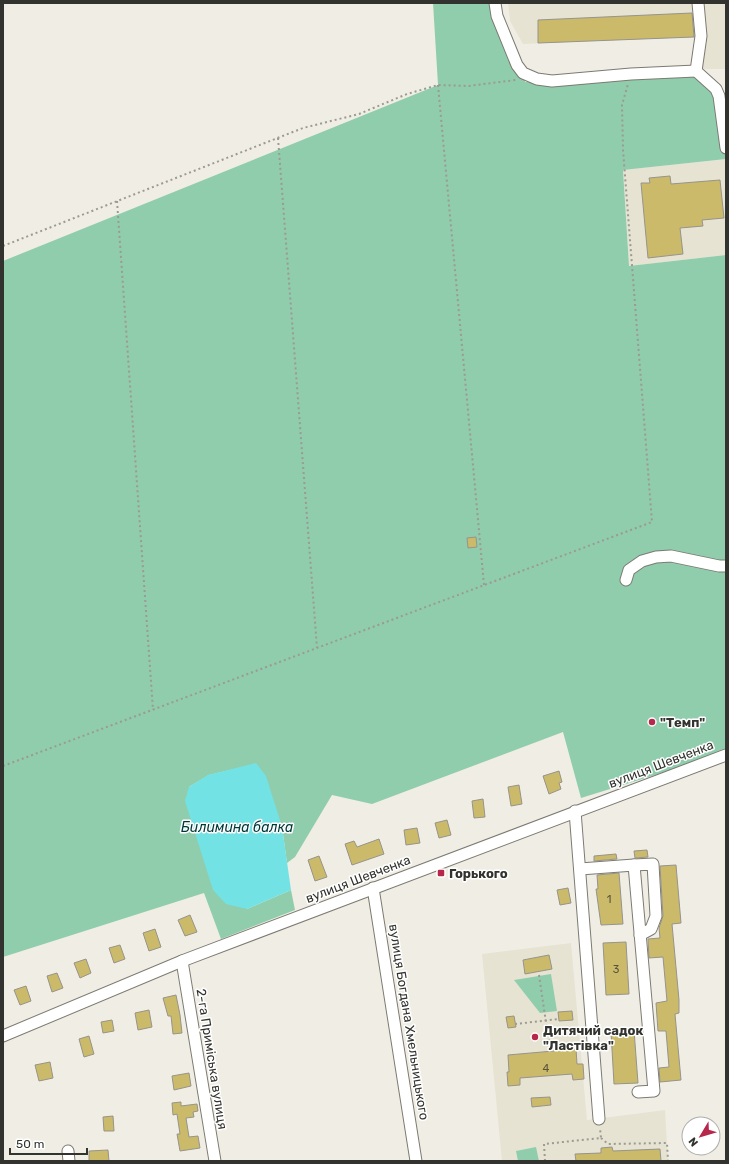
<svg xmlns="http://www.w3.org/2000/svg" width="729" height="1164" viewBox="0 0 729 1164" font-family="Rubik,sans-serif">
	<rect width="100%" height="100%" fill="#f0eee4"/>
	<g fill="#e7e3d2">
		<polygon points="508,3 726,3 726,69 690,69 697,58 696,37 523,44 510,21"/>
		<polygon points="726,159 726,255 629,266 623,170"/>
		<polygon points="571,943 587,1120 665,1110 668,1161 502,1161 482,954"/>
	</g>
	<g fill="#90cdad">
		<polygon points="433,3 495,3 523,73 525,82 690,69 716,89 726,148 726,159 623,170 629,266 726,255 726,753 581,798 563,732 372,804 332,795 295,857 287,863 282,827 256,764 209,775 189,787 247,909 291,890 295,910 221,939 204,893 3,957 3,261 438,85"/>
		<polygon points="551,974 557,1011 540,1013 514,980"/>
		<polygon points="536,1147 539,1161 518,1161 516,1151"/>
	</g>
	<polygon fill="#72e2e5" points="256,763 266,776 282,827 291,890 247,909 226,904 213,890 185,801 189,787 208,775"/>
	<g fill="#cbba6a" stroke="#96948b">
		<polygon points="692,13 694,37 538,43 538,20"/>
		<polygon points="670,176 671,184 720,180 724,218 702,220 703,226 680,228 683,254 648,258 641,183 650,183 649,178"/>
		<polygon points="476,537 477,547 468,548 467,538"/>
		<polygon points="559,771 562,782 559,783 561,789 549,794 543,776"/>
		<polygon points="519,785 522,804 511,806 508,787"/>
		<polygon points="483,799 485,817 474,818 472,801"/>
		<polygon points="447,820 451,835 439,838 435,823"/>
		<polygon points="417,828 420,843 406,845 404,830"/>
		<polygon points="379,839 384,854 352,865 345,844 354,841 357,847"/>
		<polygon points="647,850 648,857 635,858 634,851"/>
		<polygon points="616,854 617,859 594,861 594,856"/>
		<polygon points="319,856 327,877 315,881 308,860"/>
		<polygon points="676,865 681,923 672,924 679,1000 679,1013 675,1014 681,1080 660,1082 659,1068 669,1067 666,1031 658,1031 656,1003 667,1001 663,957 649,958 648,939 660,938 659,928 663,916 660,866"/>
		<polygon points="619,873 623,924 601,925 596,889 598,889 597,875"/>
		<polygon points="568,888 571,903 560,905 557,890"/>
		<polygon points="190,915 197,932 185,936 178,920"/>
		<polygon points="155,929 161,947 149,951 143,933"/>
		<polygon points="626,942 629,994 606,995 603,943"/>
		<polygon points="120,945 125,959 114,963 109,948"/>
		<polygon points="549,955 552,969 525,974 523,960"/>
		<polygon points="86,959 91,973 80,978 74,963"/>
		<polygon points="57,973 63,988 52,992 47,976"/>
		<polygon points="26,986 31,1001 20,1005 14,990"/>
		<polygon points="176,995 180,1015 182,1033 173,1034 171,1016 168,1016 163,998"/>
		<polygon points="149,1010 152,1027 138,1030 135,1013"/>
		<polygon points="572,1011 573,1020 559,1021 558,1012"/>
		<polygon points="514,1016 516,1027 508,1028 506,1017"/>
		<polygon points="112,1020 114,1031 103,1033 101,1022"/>
		<polygon points="634,1030 638,1083 614,1084 611,1032"/>
		<polygon points="89,1036 94,1054 84,1057 79,1039"/>
		<polygon points="576,1049 577,1064 583,1064 584,1079 573,1080 572,1074 520,1078 520,1085 508,1086 507,1072 509,1072 508,1055"/>
		<polygon points="50,1062 53,1078 39,1081 35,1065"/>
		<polygon points="189,1073 191,1086 174,1090 172,1076"/>
		<polygon points="550,1097 551,1105 532,1107 531,1098"/>
		<polygon points="181,1102 181,1106 197,1104 198,1111 193,1112 194,1117 186,1118 189,1137 198,1136 200,1148 180,1151 177,1134 180,1134 177,1114 173,1115 172,1103"/>
		<polygon points="113,1116 114,1131 104,1131 103,1117"/>
		<polygon points="612,1147 613,1151 660,1149 661,1161 576,1161 575,1154 601,1153 601,1148"/>
		<polygon points="108,1150 109,1161 89,1161 89,1151"/>
	</g>
	<g fill="none" stroke-linecap="round" stroke-linejoin="round">
		<defs>
			<g id="minor">
				<polyline points="495,3 497,16 517,65 523,73 537,79 552,81 631,74 696,71"/>
				<polyline points="696,71 716,89 719,96 726,148"/>
				<polyline points="696,71 701,36 698,3"/>
				<polyline points="626,580 629,570 642,561 656,557 671,556 719,566 726,566"/>
				<polyline points="575,811 599,1119"/>
				<polyline points="634,865 653,864 656,916 651,929 640,935"/>
				<polyline points="580,869 634,865 654,1091 638,1092"/>
				<polyline points="373,888 416,1161"/>
				<polyline points="182,961 215,1161"/>
				<polyline points="3,1036 182,961 726,755"/>
				<polyline points="68,1151 69,1161"/>
			</g>
		</defs>
		<use href="#minor" stroke="#7c7a71" stroke-width="13"/>
		<g stroke="#9b9a93" stroke-width="2" stroke-dasharray="2 3" stroke-linecap="butt">
			<polyline points="438,85 484,585"/>
			<polyline points="278,138 317,648"/>
			<polyline points="117,201 153,710"/>
			<polyline points="3,246 303,128 359,114 407,94 438,85 468,86 516,80"/>
			<polyline points="3,766 652,522 623,150 622,105 628,84"/>
			<polyline points="539,975 549,1043"/>
			<polyline points="515,1024 559,1019"/>
			<polyline points="601,1138 608,1144 667,1143 668,1161"/>
			<polyline points="545,1161 544,1144 601,1138 600,1128"/>
		</g>
		<use href="#minor" stroke="#fff" stroke-width="11"/>
	</g>
	<g fill="#b7264b" stroke="#fff" stroke-width="1.5">
		<circle cx="652" cy="722" r="4"/>
		<rect x="437" y="869" width="8" height="8" rx="2"/>
		<circle cx="535" cy="1037" r="4"/>
	</g>
	<g text-anchor="middle" dominant-baseline="central" stroke-width="3" stroke-linejoin="round" paint-order="stroke">
		<g font-size="11" fill="#58543d">
			<text x="609" y="899">1</text>
			<text x="616" y="969">3</text>
			<text x="546" y="1068">4</text>
		</g>
		<g font-size="13" font-weight="bold" fill="#32322e" stroke="#fff" text-anchor="start">
			<text x="660" y="722">"Темп"</text>
			<text x="449" y="873">Горького</text>
			<text x="543" y="1030">Дитячий садок<tspan x="543" dy="15">"Ластівка"</tspan></text>
		</g>
		<g font-size="13" fill="#32322e" stroke="#fff">
			<text transform="translate(661 764) rotate(-21)">вулиця Шевченка</text>
			<text transform="translate(358 879) rotate(-21)">вулиця Шевченка</text>
			<text transform="translate(409 1022) rotate(81)">вулиця Богдана Хмельницького</text>
			<text transform="translate(212 1059) rotate(81)">2-га Приміська вулиця</text>
		</g>
		<g font-size="14" font-style="italic" fill="#003739" stroke="#fff">
			<text x="237" y="827">Билимина балка</text>
		</g>
	</g>
	<rect width="729" height="1164" fill="none" stroke="#32322e" stroke-width="8"/>
	<g transform="translate(701 1136) rotate(232)"><circle r="19" fill="#ffffff" stroke="#adadab"/>
	<path d="M0-3L7 15L0 10L-7 15Z" fill="#b7264b"/>
	<text y="-6" font-size="11" font-weight="bold" text-anchor="middle" fill="#32322e">N</text>
	</g>
	<path d="M10 1148v6h77v-6" fill="none" stroke="#32322e" stroke-width="2"/>
	<text x="16" y="1148" font-size="12" fill="#32322e" stroke="#ffffff" stroke-width="3" paint-order="stroke">50 m</text>
</svg>
